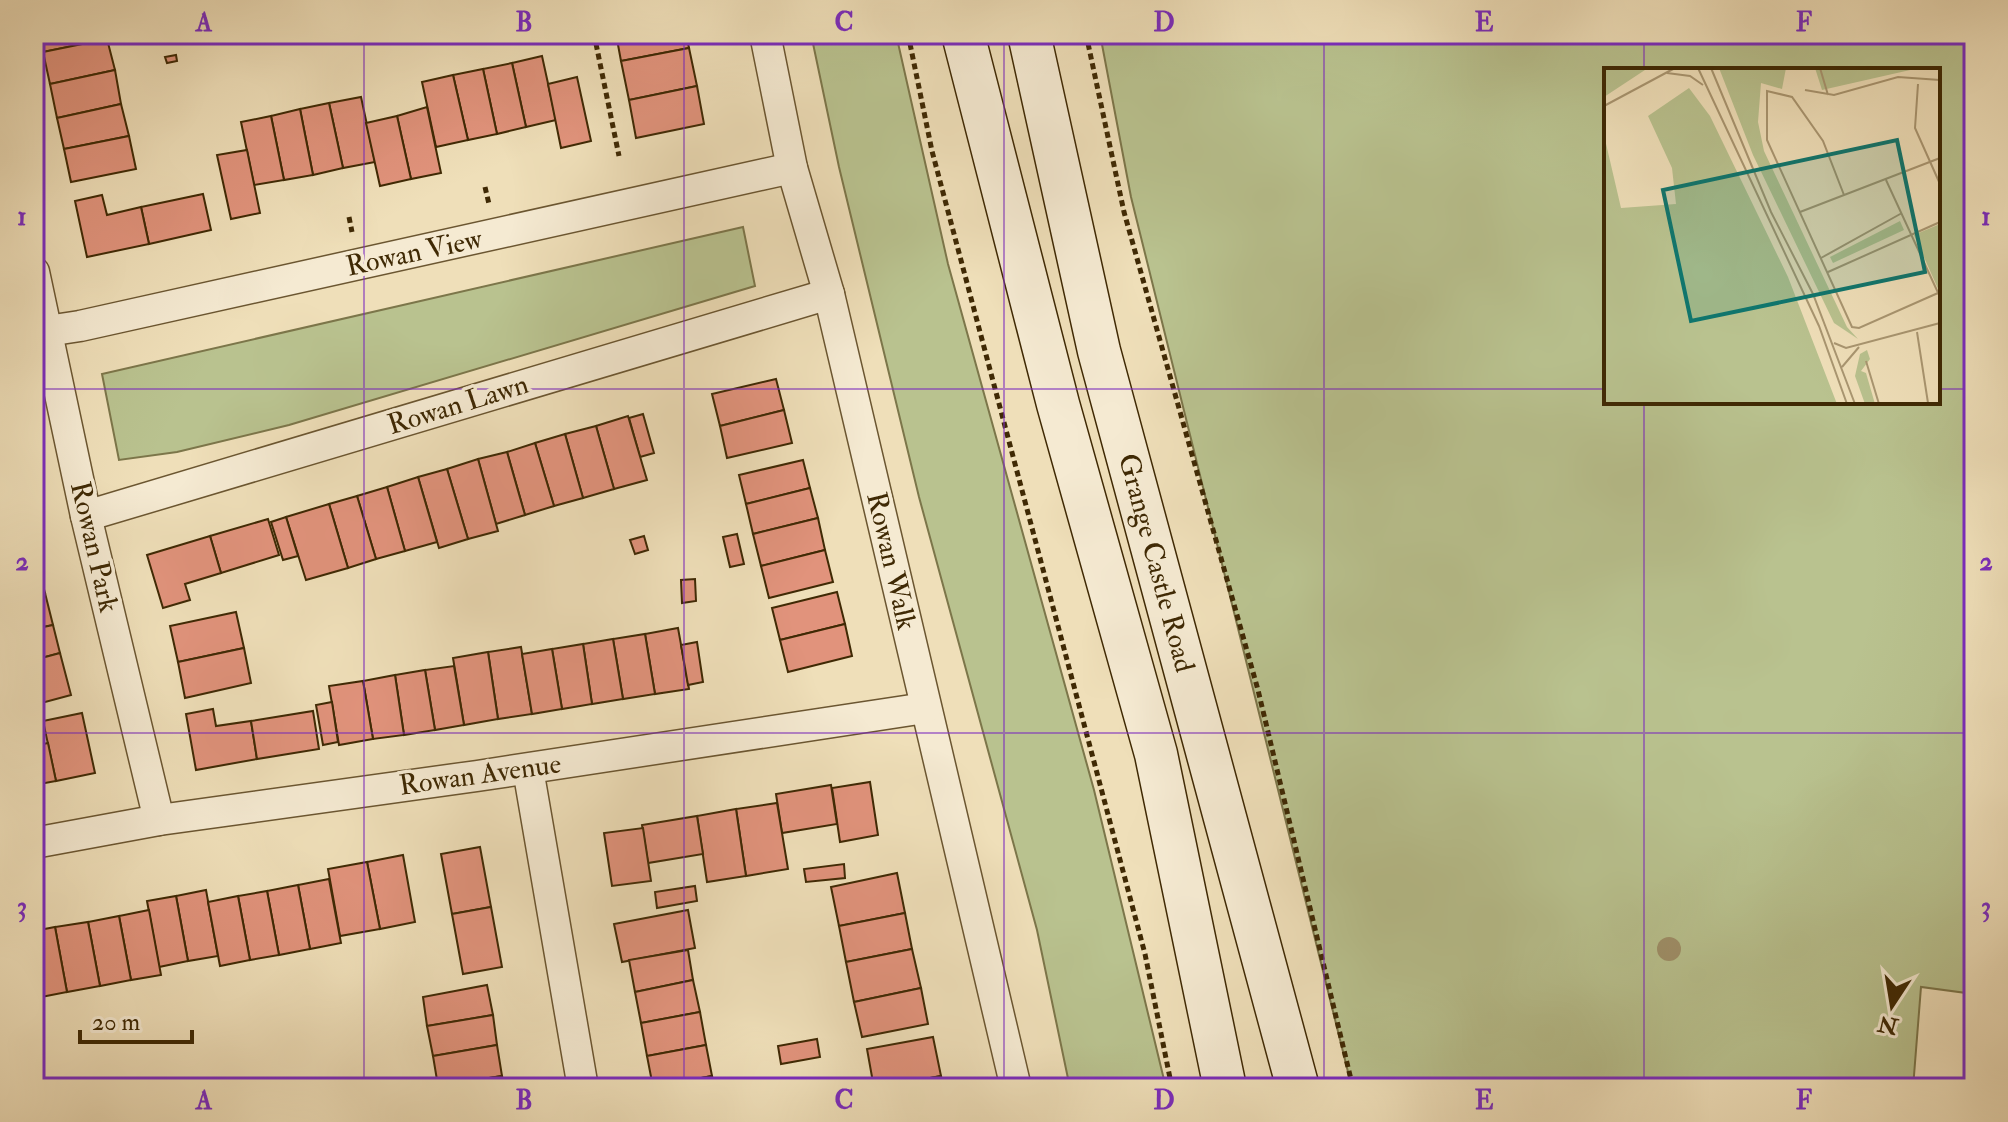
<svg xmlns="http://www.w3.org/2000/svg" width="2008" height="1122" viewBox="0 0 2008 1122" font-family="'IM FELL Double Pica',serif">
	<rect width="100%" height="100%" fill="#efdfb9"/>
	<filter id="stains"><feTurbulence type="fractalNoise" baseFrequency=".0025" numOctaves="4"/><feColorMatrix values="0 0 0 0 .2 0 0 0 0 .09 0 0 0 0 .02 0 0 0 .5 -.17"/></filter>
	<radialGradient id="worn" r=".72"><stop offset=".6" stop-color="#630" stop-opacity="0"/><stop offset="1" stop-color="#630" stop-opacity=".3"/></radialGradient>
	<g fill="#b9c28f" stroke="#7c764a" stroke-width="2" fill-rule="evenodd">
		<polygon points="811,34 896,34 948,264 1094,790 1166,1088 1070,1088 1037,930 919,497 839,167"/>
		<path d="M1100,34H1974V994L1921,987L1913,1088H1352L1131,197ZM1606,70H1938V402H1606Z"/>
		<polygon points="743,227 755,286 289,425 177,452 119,460 102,374"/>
	</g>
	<g fill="#e1937c" stroke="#3f2904" stroke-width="2">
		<polygon points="39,34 106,34 107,39 43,52"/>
		<polygon points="616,34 686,34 689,48 621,61"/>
		<polygon points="107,39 115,70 50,84 43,52"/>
		<polygon points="689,48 697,86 629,100 621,61"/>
		<polygon points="176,55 177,61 167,63 165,57"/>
		<polygon points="542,56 556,120 526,127 512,63"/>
		<polygon points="512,63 526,127 497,134 483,69"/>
		<polygon points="483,69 497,134 468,140 453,75"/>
		<polygon points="115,70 121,104 57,118 50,84"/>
		<polygon points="453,75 468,140 436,147 422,82"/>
		<polygon points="577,77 591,141 561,148 548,84"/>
		<polygon points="697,86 704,124 636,138 629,100"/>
		<polygon points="361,97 375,162 343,168 329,103"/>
		<polygon points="329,103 343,168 313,175 300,109"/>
		<polygon points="121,104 129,136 64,149 57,118"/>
		<polygon points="427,107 441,173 411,179 397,116"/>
		<polygon points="300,109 313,175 284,180 271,116"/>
		<polygon points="271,116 284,180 254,185 241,122"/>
		<polygon points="397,116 411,179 380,186 366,123"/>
		<polygon points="129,136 136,169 71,182 64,149"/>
		<polygon points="247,150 260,213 231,219 217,155"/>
		<polygon points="203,194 211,230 149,244 141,207"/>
		<polygon points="102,195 107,215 141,207 149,244 87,257 75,201"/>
		<polygon points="776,379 784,410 720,426 712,394"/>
		<polygon points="784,410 792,443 727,458 720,426"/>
		<polygon points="643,414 654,453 640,457 629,418"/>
		<polygon points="628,416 647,480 614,489 596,426"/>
		<polygon points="596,426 614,489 583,498 565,434"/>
		<polygon points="565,434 583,498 554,506 535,443"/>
		<polygon points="535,443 554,506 525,515 507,452"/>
		<polygon points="507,452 525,515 496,524 478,459"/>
		<polygon points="478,459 498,531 468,539 447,469"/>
		<polygon points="803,460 810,488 746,504 739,475"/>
		<polygon points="447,469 468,539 439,548 418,477"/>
		<polygon points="418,477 437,542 405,551 387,487"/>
		<polygon points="387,487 405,551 376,559 357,496"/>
		<polygon points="810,488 818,518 753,534 746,504"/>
		<polygon points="357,496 376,559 348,568 329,504"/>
		<polygon points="329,504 348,568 306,580 286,517"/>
		<polygon points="286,517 298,556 283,560 271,522"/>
		<polygon points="818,518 825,550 761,566 753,534"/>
		<polygon points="268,519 279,555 221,573 210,536"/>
		<polygon points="737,534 744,564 730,567 723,537"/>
		<polygon points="210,536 221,573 185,584 190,600 163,608 147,555"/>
		<polygon points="644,536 648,550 635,554 630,540"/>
		<polygon points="825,550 833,582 769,598 761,566"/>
		<polygon points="35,555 45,593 34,596 34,556"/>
		<polygon points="695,579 696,601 682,603 681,580"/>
		<polygon points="837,592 845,624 780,640 772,608"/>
		<polygon points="45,593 53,625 34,629 34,596"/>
		<polygon points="236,612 244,648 178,662 170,626"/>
		<polygon points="845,624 852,656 788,672 780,640"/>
		<polygon points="53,625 60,653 34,660 34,629"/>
		<polygon points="678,628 689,689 655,694 645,634"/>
		<polygon points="645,634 655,694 623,699 613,639"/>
		<polygon points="613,639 623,699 592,704 583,644"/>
		<polygon points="697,642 703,682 688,685 681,645"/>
		<polygon points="583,644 592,704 562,709 552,649"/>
		<polygon points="521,647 532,714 498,719 488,652"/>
		<polygon points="244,648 251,683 185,698 178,662"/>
		<polygon points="552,649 562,709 532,714 522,654"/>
		<polygon points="488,652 498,719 464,725 453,658"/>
		<polygon points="60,653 71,695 34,705 34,660"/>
		<polygon points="454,666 464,725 435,730 425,670"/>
		<polygon points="425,670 435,730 404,735 395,675"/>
		<polygon points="395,675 404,735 373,739 363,681"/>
		<polygon points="363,681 373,739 339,745 329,686"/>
		<polygon points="332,702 338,742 323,745 316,705"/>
		<polygon points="213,709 216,726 251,721 257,759 196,770 186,714"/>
		<polygon points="313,711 319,749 257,759 251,721"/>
		<polygon points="82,713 95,773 56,781 43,721"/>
		<polygon points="48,743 56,781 34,785 34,746"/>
		<polygon points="870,782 878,835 840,842 832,788"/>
		<polygon points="831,785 837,824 782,833 776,794"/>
		<polygon points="777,803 788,869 746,876 736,809"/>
		<polygon points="736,809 746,876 707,882 697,816"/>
		<polygon points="697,816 703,854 648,863 642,825"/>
		<polygon points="643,828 651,881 612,886 604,833"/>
		<polygon points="480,847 491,907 452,914 441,854"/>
		<polygon points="403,855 415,922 380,929 367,862"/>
		<polygon points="367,862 380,929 340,936 328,869"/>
		<polygon points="844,864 845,878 806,882 804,869"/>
		<polygon points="897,873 905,913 839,926 831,887"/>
		<polygon points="329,879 341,943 310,949 298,885"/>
		<polygon points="298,885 310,949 279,955 267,891"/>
		<polygon points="695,886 697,901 657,908 655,892"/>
		<polygon points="206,890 218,956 188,961 176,896"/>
		<polygon points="267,891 279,955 250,960 238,896"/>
		<polygon points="176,896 188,961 159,967 147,901"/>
		<polygon points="238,896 250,960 220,966 208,902"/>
		<polygon points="491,907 502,967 463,974 452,914"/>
		<polygon points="149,910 161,975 131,980 119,916"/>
		<polygon points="688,910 695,948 622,962 614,924"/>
		<polygon points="905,913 912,949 846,962 839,926"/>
		<polygon points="119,916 131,980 100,986 88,922"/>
		<polygon points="88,922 100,986 67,992 55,927"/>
		<polygon points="55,927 67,992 36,998 34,931"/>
		<polygon points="912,949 921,988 854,1002 846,962"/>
		<polygon points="688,950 693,980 635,992 629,960"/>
		<polygon points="693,980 700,1012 641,1023 635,992"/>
		<polygon points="487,985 493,1015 427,1026 423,997"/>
		<polygon points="921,988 928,1024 862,1037 854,1002"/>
		<polygon points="700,1012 706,1045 647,1056 641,1023"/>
		<polygon points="493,1015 497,1045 433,1056 427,1026"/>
		<polygon points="933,1037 941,1076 874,1088 867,1049"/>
		<polygon points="817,1039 820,1057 781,1064 778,1046"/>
		<polygon points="497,1045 502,1076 438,1086 433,1056"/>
		<polygon points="706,1045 712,1076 653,1087 647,1056"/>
		<polygon points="502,1076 504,1088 438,1088 438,1086"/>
		<polygon points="712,1076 714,1088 653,1087"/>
		<polygon points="941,1076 943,1088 879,1088"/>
	</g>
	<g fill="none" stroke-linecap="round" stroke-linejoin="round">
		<defs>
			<g id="street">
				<polyline points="765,34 792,168 829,294 1016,1088"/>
				<polyline points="34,272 86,516 159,820"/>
				<polyline points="34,333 80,326 792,168"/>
				<polyline points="86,516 829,294"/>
				<polyline points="528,769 583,1088"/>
				<polyline points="34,843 159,820 477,776 925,708"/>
			</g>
			<g id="secondary">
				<polyline points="963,34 1058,404 1156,754 1225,1088"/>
				<polyline points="1029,34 1099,351 1298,1088"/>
			</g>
		</defs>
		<use href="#street" stroke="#6b5631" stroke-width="33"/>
		<use href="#secondary" stroke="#3f2904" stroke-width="45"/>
		<g stroke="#3f2904" stroke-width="5" stroke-dasharray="6 4" stroke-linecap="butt">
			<polyline points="594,34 619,156"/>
			<polyline points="908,34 932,151 1145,954 1172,1088"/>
			<polyline points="1086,34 1124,212 1258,690 1353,1088"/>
			<polyline points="485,187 489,204"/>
			<polyline points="349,217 352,232"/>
		</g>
		<use href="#street" stroke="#f5ead2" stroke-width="30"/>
		<use href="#secondary" stroke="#f5ead2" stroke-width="42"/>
	</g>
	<circle fill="#9f9069" cx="1669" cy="949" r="12"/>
	<path fill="none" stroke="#7b2cbf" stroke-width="2" stroke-opacity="0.55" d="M364,34V1088M684,34V1088M1004,34V1088M1324,34V1088M1644,34V70M34,389H1606M1938,389H1974M1644,402V1088M34,733H1974"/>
	<g text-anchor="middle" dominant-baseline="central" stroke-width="7" stroke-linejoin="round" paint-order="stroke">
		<g font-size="28" fill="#3f2904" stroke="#f5ead2">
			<text transform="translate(414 253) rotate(-12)">Rowan View</text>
			<text transform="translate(458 405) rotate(-17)">Rowan Lawn</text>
			<text transform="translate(94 547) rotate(77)">Rowan Park</text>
			<text transform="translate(891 561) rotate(77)">Rowan Walk</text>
			<text transform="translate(1156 563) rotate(75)">Grange Castle Road</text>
			<text transform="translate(480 775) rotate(-8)">Rowan Avenue</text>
		</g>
	</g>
	<g transform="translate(1604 68)">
		<rect width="336" height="336" fill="#efdfb9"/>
		<path d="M0,0H44L0,29ZM115,0H182L178,21L157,15L154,54L160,83L243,259L254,271L230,255L149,87ZM211,0H315L218,22ZM85,20L106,48L184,209L233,336H0V67L17,140L72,136L68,100L44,48ZM296,153L300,162L229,195L226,189ZM336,156V225L310,167ZM263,282L266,291L257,303L262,305L271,336H261L251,308L256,286Z" fill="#b9c28f"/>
		<path fill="none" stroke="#a99671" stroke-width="2" d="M94,0L215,258L243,336M107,0L167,144L209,226L251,336M216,0L224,27M63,5L86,8L99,17M314,16L311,60L336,116M201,22L230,27L294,9L336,12M0,38L71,0M282,112L336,229M240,127L219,73L188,29L163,23V72L248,259L255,260L334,225M196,144L336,90M217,190L298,145M224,204L336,154M313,264L324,335M230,275L242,280L336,255M262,293L275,336M238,299L255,279"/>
		<path fill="#0f766e" fill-opacity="0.15" stroke="#0f766e" stroke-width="4" d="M293,72L321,204L87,253L59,122Z"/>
		<rect width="336" height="336" fill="none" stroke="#3f2904" stroke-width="4"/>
	</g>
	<rect width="2008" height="1122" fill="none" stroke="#efdfb9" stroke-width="88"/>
	<g transform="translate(1892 1006) rotate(192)" stroke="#f5ead2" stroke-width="6" paint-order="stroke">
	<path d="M0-6L14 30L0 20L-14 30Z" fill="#3f2904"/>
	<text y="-12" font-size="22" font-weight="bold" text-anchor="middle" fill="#3f2904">N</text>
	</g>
	<path d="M80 1030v12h112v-12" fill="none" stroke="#3f2904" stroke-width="4"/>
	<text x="92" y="1030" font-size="24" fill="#3f2904" stroke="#f5ead2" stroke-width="6" paint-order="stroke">20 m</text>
	<rect x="44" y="44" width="1920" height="1034" fill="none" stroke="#7b2cbf" stroke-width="3"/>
	<g font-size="26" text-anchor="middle" font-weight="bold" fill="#7b2cbf">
		<text x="204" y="31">A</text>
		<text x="524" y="31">B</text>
		<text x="844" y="31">C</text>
		<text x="1164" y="31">D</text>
		<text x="1484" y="31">E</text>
		<text x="1804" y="31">F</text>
		<text x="22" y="225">1</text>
		<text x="1986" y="225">1</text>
		<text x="22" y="570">2</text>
		<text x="1986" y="570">2</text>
		<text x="22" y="915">3</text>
		<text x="1986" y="915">3</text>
		<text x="204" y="1109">A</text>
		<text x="524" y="1109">B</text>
		<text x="844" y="1109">C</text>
		<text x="1164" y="1109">D</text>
		<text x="1484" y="1109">E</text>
		<text x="1804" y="1109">F</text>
	</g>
	<rect width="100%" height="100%" filter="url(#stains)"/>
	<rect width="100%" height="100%" fill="url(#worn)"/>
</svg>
